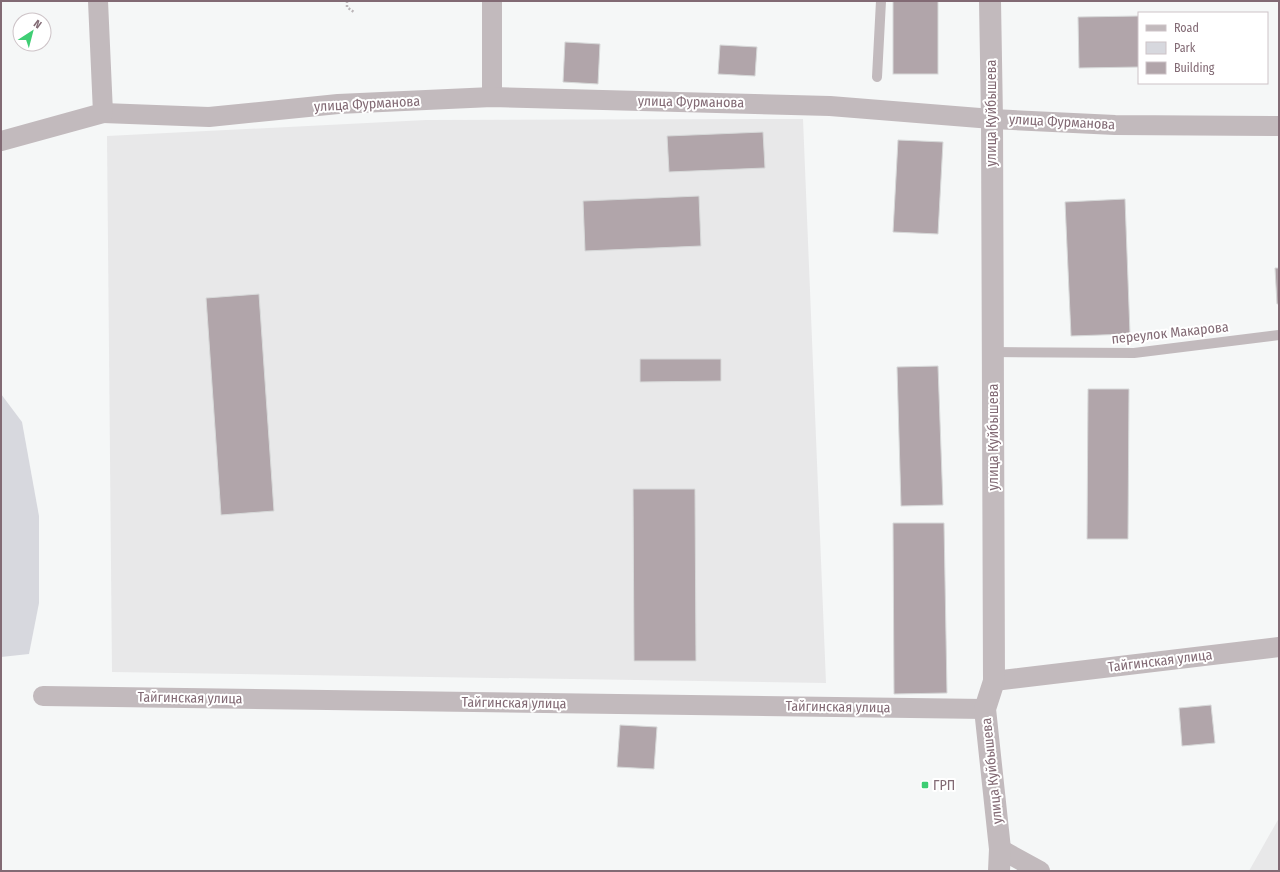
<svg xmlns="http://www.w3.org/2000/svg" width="1280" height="872" viewBox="0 0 1280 872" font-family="'Fira Sans Condensed',sans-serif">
	<rect width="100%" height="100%" fill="#f5f7f7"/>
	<g fill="#e8e8e9">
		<polygon points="803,119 826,683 112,672 107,136 426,120"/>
		<polygon points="1279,818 1279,871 1249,871"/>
	</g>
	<polygon fill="#d7d8de" points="1,394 22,422 39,516 39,603 29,654 1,657"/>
	<g fill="#b1a5aa" stroke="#d7d9d9">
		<rect x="893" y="1" width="45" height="73"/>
		<polygon points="1139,16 1139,67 1079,68 1078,17"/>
		<polygon points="565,42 600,44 598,84 563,82"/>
		<polygon points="720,45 757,47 755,76 718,74"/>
		<polygon points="763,132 765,168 669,172 667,136"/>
		<polygon points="898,140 943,142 938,234 893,232"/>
		<polygon points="699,196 701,246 585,251 583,201"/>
		<polygon points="1125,199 1130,334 1071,336 1065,202"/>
		<polygon points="1275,268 1279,268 1279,304 1277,304"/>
		<polygon points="259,294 274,511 221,515 206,298"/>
		<polygon points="640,359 721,359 721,381 640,382"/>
		<polygon points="938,366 943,505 901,506 897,367"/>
		<polygon points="1088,389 1129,389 1128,539 1087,539"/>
		<polygon points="633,489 695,489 696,661 634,661"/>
		<polygon points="893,523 944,523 947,693 894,694"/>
		<polygon points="1211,705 1215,743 1182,746 1179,708"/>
		<polygon points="620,725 657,727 654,769 617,767"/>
	</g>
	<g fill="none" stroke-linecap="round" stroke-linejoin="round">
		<polyline stroke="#bbb5b8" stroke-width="2.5" stroke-dasharray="2 2" stroke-linecap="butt" points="347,1 347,7 355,13"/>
		<g stroke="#c2babd" stroke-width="10">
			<polyline points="877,77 881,1"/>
			<polyline points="992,352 1134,353 1279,335"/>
		</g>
		<g stroke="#c2babd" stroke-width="20">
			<polyline points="492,1 492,97"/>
			<polyline points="103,113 209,117 338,104 492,97 830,106 992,119 1115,125 1279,126"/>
			<polyline points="1,141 103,113 98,1"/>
			<polyline points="994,681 1279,647"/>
			<polyline points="43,696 985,709"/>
			<polyline points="1000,849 1040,871"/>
		</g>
		<polyline stroke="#c2babd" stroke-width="22" points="990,1 992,119 994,681 985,709 1000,849 999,871"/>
	</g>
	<rect fill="#3fce74" stroke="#fff" stroke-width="1.5" x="921" y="781" width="8" height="8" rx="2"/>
	<g text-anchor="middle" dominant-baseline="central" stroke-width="4" stroke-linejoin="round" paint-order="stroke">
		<g font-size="14" fill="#826a74" stroke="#fff">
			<text transform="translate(691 102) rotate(1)">улица Фурманова</text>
			<text transform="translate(367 104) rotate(-3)">улица Фурманова</text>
			<text transform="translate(991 113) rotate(-90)">улица Куйбышева</text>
			<text transform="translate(1062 122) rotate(3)">улица Фурманова</text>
			<text transform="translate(1170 333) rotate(-6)">переулок Макарова</text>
			<text transform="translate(993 437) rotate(-90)">улица Куйбышева</text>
			<text transform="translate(1160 661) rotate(-7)">Тайгинская улица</text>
			<text transform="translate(190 698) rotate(1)">Тайгинская улица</text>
			<text transform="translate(514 703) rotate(1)">Тайгинская улица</text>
			<text transform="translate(838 707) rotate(1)">Тайгинская улица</text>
			<text transform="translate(992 771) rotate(-96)">улица Куйбышева</text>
		</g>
		<g font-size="14" fill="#826a74" stroke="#fff" text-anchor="start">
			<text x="933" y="785">ГРП</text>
		</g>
	</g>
	<rect width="1280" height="872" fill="none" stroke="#826a74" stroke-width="4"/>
	<rect x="1138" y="12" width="130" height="72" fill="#ffffff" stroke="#cdc3c7"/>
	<rect x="1146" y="25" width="20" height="6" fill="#c2babd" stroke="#cdc3c7"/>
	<text x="1174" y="32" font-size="12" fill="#826a74">Road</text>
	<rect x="1146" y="42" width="20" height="12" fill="#d7d8de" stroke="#cdc3c7"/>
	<text x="1174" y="52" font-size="12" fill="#826a74">Park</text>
	<rect x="1146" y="62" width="20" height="12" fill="#b1a5aa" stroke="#cdc3c7"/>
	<text x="1174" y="72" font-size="12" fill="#826a74">Building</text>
	<g transform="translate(32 32) rotate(36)"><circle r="19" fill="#ffffff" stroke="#cdc3c7"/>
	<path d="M0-3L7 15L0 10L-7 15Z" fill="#3fce74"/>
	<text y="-6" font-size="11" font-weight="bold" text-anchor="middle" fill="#826a74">N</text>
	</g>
</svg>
